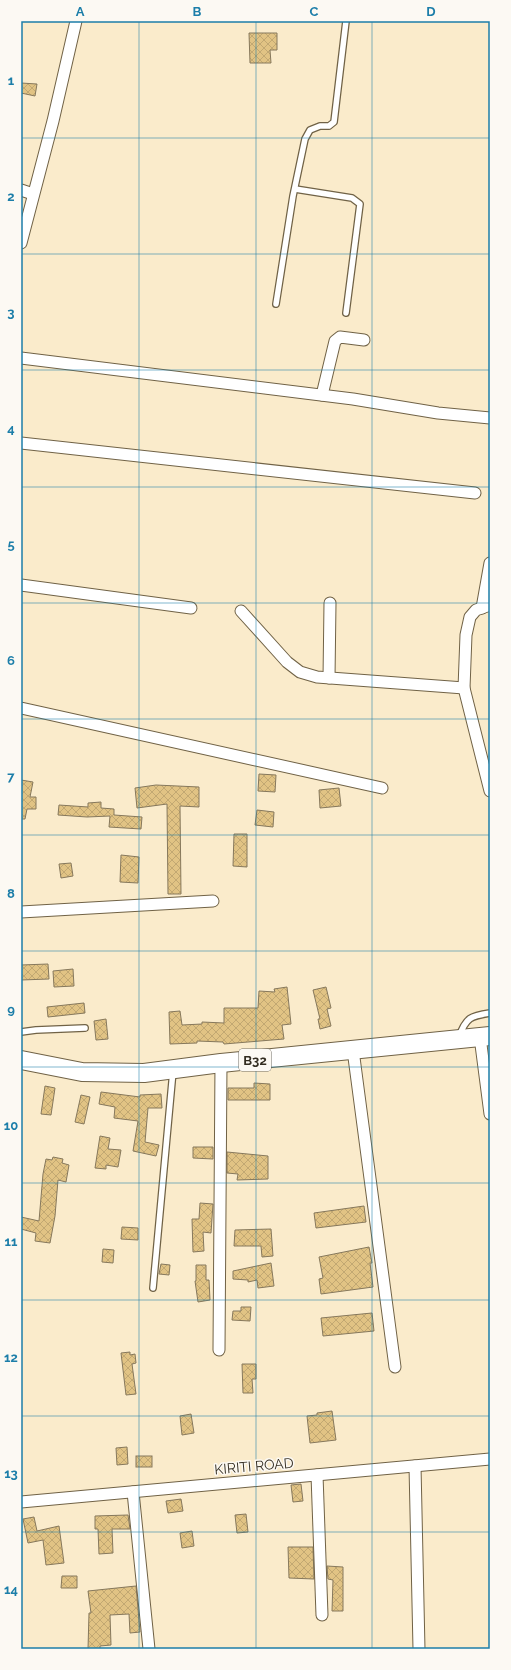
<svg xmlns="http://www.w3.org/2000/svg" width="511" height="1670" viewBox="0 0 511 1670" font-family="Raleway,sans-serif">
	<defs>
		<pattern id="building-cross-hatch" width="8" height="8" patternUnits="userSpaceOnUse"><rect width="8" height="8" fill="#e1c384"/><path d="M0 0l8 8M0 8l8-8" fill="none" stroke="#c2a872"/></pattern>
	</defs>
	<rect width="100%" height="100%" fill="#faebcb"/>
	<g fill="url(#building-cross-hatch)" stroke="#86785c">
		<polygon points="249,33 277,33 277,50 270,50 271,63 250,63"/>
		<polygon points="21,83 37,84 35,96 21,93"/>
		<polygon points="259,774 276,775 275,792 258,791"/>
		<polygon points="21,780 33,782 30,797 36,797 36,809 27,809 25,819 21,819"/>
		<polygon points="156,785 199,787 199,807 180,806 181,894 168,894 167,804 137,808 135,788"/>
		<polygon points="339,788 341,806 320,808 319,790"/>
		<polygon points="101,802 101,808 114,809 114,815 142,817 141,829 109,827 110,816 87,817 58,815 59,805 88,807 88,803"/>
		<polygon points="257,810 274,812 273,827 255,825"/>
		<polygon points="234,834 247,834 247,867 233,866"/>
		<polygon points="121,855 139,857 138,883 120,882"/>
		<polygon points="71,863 73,876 61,878 59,864"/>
		<polygon points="48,964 49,979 21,980 21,965"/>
		<polygon points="73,969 74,986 54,987 53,971"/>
		<polygon points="287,987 291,1024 282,1025 284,1039 224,1044 223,1042 197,1041 197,1043 170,1044 169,1012 180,1011 182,1025 202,1024 202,1022 224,1023 224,1008 258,1008 259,991 275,992 274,989"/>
		<polygon points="326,987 331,1008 327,1009 331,1026 320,1029 318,1019 320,1019 313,990"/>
		<polygon points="84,1003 85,1013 48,1017 47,1007"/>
		<polygon points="106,1019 108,1039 96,1040 94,1021"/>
		<polygon points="254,1083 270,1084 270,1100 228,1100 228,1088 254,1088"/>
		<polygon points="45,1086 55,1088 51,1115 41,1114"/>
		<polygon points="101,1092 140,1097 140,1095 161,1094 162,1108 148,1108 145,1142 159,1145 156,1156 133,1151 138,1121 114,1118 115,1107 99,1104"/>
		<polygon points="81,1095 90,1097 84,1124 75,1122"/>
		<polygon points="100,1136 110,1138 108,1149 121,1150 118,1167 106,1165 106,1169 95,1168"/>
		<polygon points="193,1147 213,1147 213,1159 193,1158"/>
		<polygon points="227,1152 268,1156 268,1179 237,1180 238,1174 227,1173"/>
		<polygon points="53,1157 63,1159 62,1163 69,1165 66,1182 58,1180 55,1216 50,1243 35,1241 36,1233 21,1229 21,1217 39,1221 43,1174 46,1159 52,1160"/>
		<polygon points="200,1203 213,1204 211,1233 203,1232 204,1251 193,1252 192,1219 199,1219"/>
		<polygon points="364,1206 366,1222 316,1228 314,1213"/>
		<polygon points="122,1227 138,1228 138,1240 121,1239"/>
		<polygon points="271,1229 273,1256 262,1257 261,1246 234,1246 235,1230"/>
		<polygon points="369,1247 372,1263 370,1263 373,1287 321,1294 319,1279 323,1278 319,1257"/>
		<polygon points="103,1249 114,1250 113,1263 102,1262"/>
		<polygon points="271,1263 274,1286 258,1288 257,1280 248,1282 248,1280 233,1279 233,1271"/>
		<polygon points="161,1264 170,1265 169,1275 159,1274"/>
		<polygon points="196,1265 206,1265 206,1280 209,1280 210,1300 198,1302 195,1281 196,1281"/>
		<polygon points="241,1307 251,1307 250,1321 232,1320 233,1311 241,1311"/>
		<polygon points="372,1313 374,1331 323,1336 321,1318"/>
		<polygon points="130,1352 130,1355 135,1354 136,1363 132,1364 136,1394 126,1395 121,1353"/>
		<polygon points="242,1364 256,1364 256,1379 252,1379 253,1393 243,1393"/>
		<polygon points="332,1411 336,1440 310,1443 307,1416 317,1415 317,1413"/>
		<polygon points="191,1414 194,1433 182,1435 180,1416"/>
		<polygon points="127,1447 128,1464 117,1465 116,1448"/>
		<rect x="136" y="1456" width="16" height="11"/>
		<polygon points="301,1484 303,1501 293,1502 291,1485"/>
		<polygon points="181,1499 183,1511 168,1513 166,1501"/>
		<polygon points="246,1514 248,1532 237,1533 235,1515"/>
		<polygon points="128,1515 130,1529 112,1529 113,1553 99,1554 98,1529 95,1529 95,1516"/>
		<polygon points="34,1517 37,1531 59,1526 64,1563 46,1565 43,1540 28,1543 23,1519"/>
		<polygon points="192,1531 194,1546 182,1548 180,1533"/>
		<polygon points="288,1547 313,1547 314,1579 289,1578"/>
		<polygon points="327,1566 343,1567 343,1611 332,1611 333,1580 328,1579"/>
		<polygon points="62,1576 77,1576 77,1588 61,1588"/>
		<polygon points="136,1586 140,1632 130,1633 129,1614 110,1615 111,1645 100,1646 100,1649 88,1649 89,1613 91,1613 88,1591"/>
	</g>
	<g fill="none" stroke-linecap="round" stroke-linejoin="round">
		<defs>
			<g id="service">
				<polyline points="295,189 352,198 360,204 346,313"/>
				<polyline points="276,304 293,196 305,139 310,130 320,126 329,126 334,122 346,21"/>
				<polyline points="21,1032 36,1030 85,1028"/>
				<path d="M459,1037C466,1017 471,1016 490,1013"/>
				<polyline points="153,1288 173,1071"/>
			</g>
			<g id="minor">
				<polyline points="21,190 33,194"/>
				<polyline points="21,243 53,121 76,21"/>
				<polyline points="21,358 353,399 438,413 490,418"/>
				<polyline points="322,395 335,341 340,337 364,340"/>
				<polyline points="21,443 475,493"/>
				<polyline points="21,585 191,608"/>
				<polyline points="490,605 476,610 470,617 466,635 464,688 490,791"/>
				<polyline points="482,608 490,563"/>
				<polyline points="241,611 287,662 300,672 317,677 464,688"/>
				<polyline points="329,678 330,603"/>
				<polyline points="21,708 382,788"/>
				<polyline points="21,912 213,901"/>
				<polyline points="480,1037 490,1114"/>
				<polyline points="353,1050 395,1367"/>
				<polyline points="219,1350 221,1063"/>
				<polyline points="415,1466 419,1649"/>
				<polyline points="317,1475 322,1615"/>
				<polyline points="133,1492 149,1649"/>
				<polyline points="21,1502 490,1459"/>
			</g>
			<polyline id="trunk" points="21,1060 82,1072 144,1073 221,1063 490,1036"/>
		</defs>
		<use href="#service" stroke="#706246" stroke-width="8"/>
		<use href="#minor" stroke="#706246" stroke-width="13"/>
		<use href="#trunk" stroke="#706246" stroke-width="20"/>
		<use href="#service" stroke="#fff" stroke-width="5.5"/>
		<use href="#minor" stroke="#fff" stroke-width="11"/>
		<use href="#trunk" stroke="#fff" stroke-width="18"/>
	</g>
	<path fill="none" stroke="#1c7ea9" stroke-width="1" stroke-opacity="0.55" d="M139,21V1649M256,21V1649M372,21V1649M21,138H490M21,254H490M21,370H490M21,487H490M21,603H490M21,719H490M21,835H490M21,951H490M21,1067H490M21,1183H490M21,1300H490M21,1416H490M21,1532H490"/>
	<g text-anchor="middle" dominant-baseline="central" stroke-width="3" stroke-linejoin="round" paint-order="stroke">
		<rect fill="#fcf9f3" stroke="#6f6a60" stroke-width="1" x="239" y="1049" width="32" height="22" rx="3"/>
		<g font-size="13" font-weight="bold" fill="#332d21">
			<text x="255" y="1060">B32</text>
		</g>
		<g font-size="14" fill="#332d21" stroke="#fcf9f3">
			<text transform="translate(254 1466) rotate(-5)">KIRITI ROAD</text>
		</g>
	</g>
	<rect width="511" height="1670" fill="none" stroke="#fcf9f3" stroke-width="44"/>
	<rect x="22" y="22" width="467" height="1626" fill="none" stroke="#1c7ea9" stroke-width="1.5"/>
	<g font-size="13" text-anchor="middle" font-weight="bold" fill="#1c7ea9">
		<text x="80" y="16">A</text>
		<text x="197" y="16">B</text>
		<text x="314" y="16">C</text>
		<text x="431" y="16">D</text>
		<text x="11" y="85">1</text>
		<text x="11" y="201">2</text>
		<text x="11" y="317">3</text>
		<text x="11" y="433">4</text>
		<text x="11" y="549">5</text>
		<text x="11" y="665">6</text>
		<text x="11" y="781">7</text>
		<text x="11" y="898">8</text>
		<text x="11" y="1014">9</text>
		<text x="11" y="1130">10</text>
		<text x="11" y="1246">11</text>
		<text x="11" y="1362">12</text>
		<text x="11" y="1478">13</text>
		<text x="11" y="1594">14</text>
	</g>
</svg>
